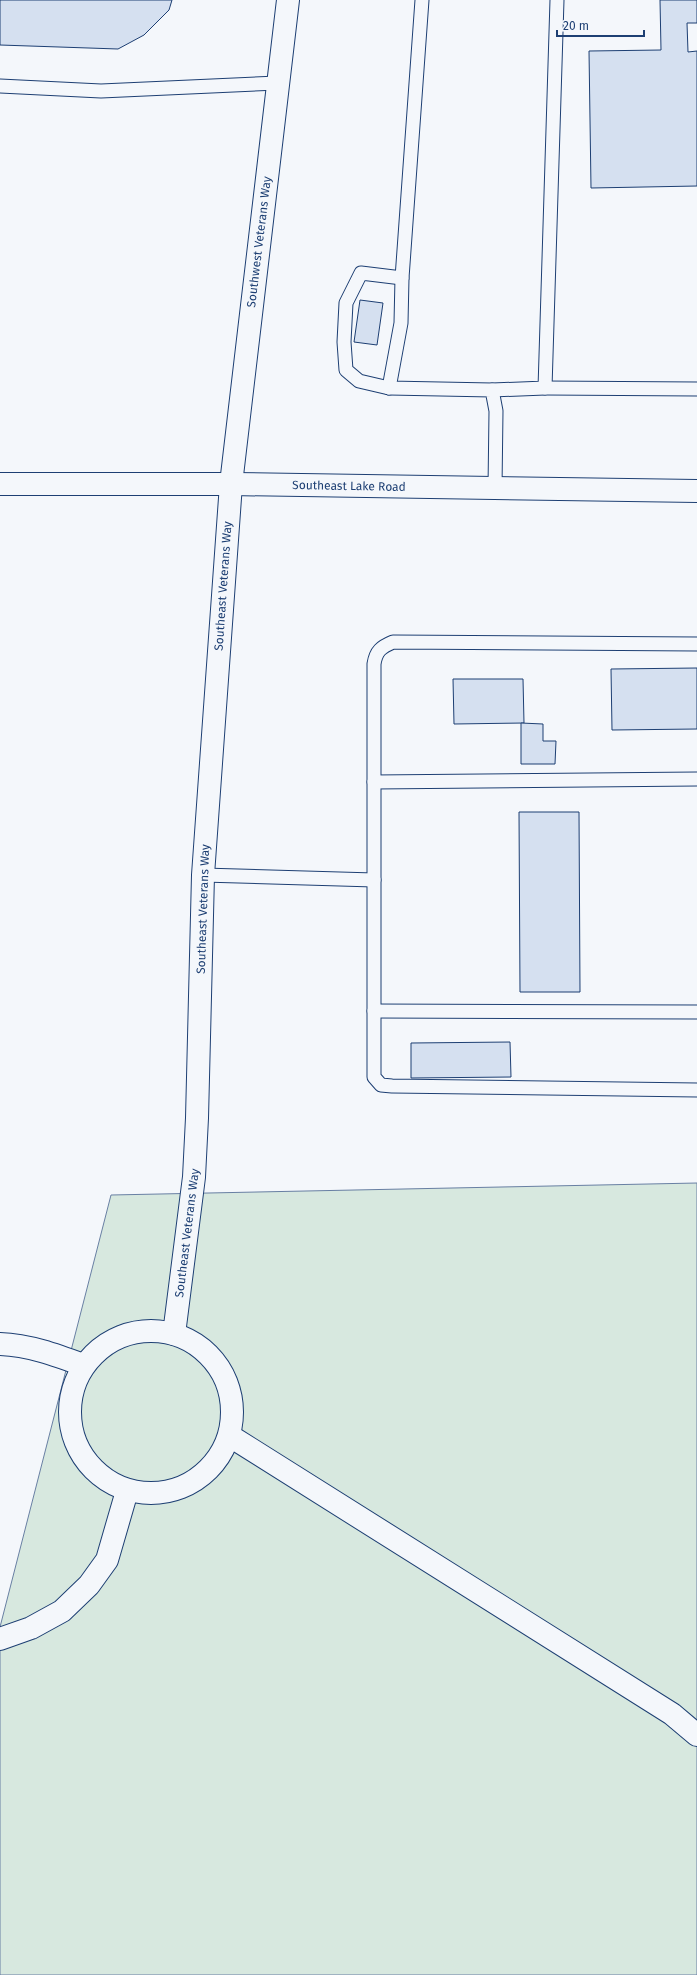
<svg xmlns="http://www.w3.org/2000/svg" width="697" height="1975" viewBox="0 0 697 1975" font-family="'Fira Sans',sans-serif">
	<rect width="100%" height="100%" fill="#f4f7fb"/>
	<polygon fill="#d7e8df" stroke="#687fa3" points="697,1183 697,1975 0,1975 0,1627 111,1195"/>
	<g fill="#d5e0f0" stroke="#1d3f73">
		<polygon points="0,0 172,0 169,10 144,35 118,49 0,45"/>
		<polygon points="660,0 697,0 697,23 687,23 688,52 697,51 697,186 591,188 589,51 661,50"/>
		<polygon points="360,300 383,303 377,345 354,342"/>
		<polygon points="697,668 697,729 612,730 611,669"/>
		<polygon points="453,679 523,679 524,723 454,724"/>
		<polygon points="521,723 543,724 543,741 556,741 555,764 521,764"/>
		<polygon points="519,812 579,812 580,992 520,992"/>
		<polygon points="510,1042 511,1077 411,1078 411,1043"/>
	</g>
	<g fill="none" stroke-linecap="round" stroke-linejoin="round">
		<defs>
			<g id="lane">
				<polyline points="0,86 101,91 278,83"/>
				<polyline points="402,278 361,273 346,303 344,342 346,370 359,381 389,388 492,390 496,411 495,488"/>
				<polyline points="389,388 401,323 402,278 422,0"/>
				<polyline points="545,388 697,389"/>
				<polyline points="492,390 545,388 557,0"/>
				<path d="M697,644L393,642C381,647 376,651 374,664V1077L381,1085L392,1086L697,1090"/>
				<polyline points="374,782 697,779"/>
				<polyline points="203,875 374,880"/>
				<polyline points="374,1011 697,1012"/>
			</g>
			<g id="street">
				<polyline points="0,484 231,484"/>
				<path d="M0,1344C29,1345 56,1355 83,1365"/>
				<polyline points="230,1436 672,1714 697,1735"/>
			</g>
			<g id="secondary">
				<polyline points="231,484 697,491"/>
				<circle cx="151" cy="1412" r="81"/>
				<polyline points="174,1334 194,1177 197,1118 203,875 231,484 288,0"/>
				<polyline points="0,1639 31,1628 62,1611 89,1585 107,1560 127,1491"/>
			</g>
		</defs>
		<use href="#lane" stroke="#1d3f73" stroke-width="15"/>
		<use href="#street" stroke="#1d3f73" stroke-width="24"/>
		<use href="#secondary" stroke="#1d3f73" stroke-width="24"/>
		<use href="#lane" stroke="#f4f7fb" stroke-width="13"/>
		<use href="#street" stroke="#f4f7fb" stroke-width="22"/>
		<use href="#secondary" stroke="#f4f7fb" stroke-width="22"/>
	</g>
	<g text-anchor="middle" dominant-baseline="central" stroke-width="3" stroke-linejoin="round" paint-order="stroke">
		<g font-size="12" fill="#1d3f73" stroke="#f4f7fb">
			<text transform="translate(259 242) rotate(-83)">Southwest Veterans Way</text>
			<text transform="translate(349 486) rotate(1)">Southeast Lake Road</text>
			<text transform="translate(223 586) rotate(-86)">Southeast Veterans Way</text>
			<text transform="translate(203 909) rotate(-88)">Southeast Veterans Way</text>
			<text transform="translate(187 1233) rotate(-83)">Southeast Veterans Way</text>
		</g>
	</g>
	<path d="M557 30v6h87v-6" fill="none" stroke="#1d3f73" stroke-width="2"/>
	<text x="563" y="30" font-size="12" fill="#1d3f73" stroke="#f4f7fb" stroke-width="3" paint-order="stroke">20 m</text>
</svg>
